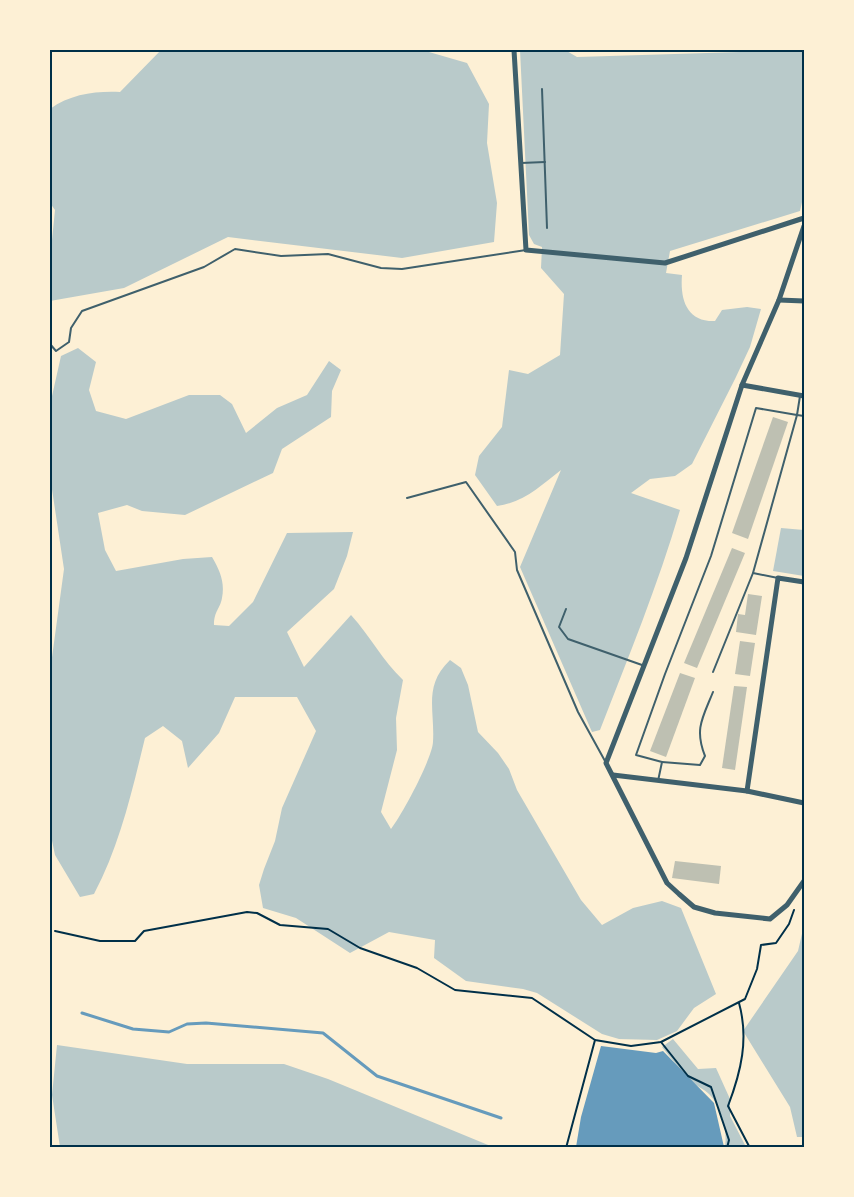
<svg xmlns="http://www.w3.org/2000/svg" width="854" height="1197" viewBox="0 0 854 1197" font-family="'Public Sans',sans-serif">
	<rect width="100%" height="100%" fill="#fdf0d5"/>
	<g fill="#b9caca">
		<path d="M161,50H422L467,63L489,104L487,143L497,203L494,242L402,258L228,237L124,288L50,301V260L55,210L50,203V109C71,94 95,91 120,92Z"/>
		<path d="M520,50H565L577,57L804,50V193L800,211L670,251L666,273L682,275C680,300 687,322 715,321L722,310L747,307L761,309L750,347L735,379L692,464L675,476L650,479L631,493L680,510C658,585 628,658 600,730L592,732L520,567L561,470C540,486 525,502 497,506L475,475L479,456L502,427L509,370L528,374L560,355L564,294L541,268L542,247L534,244L529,235Z"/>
		<path d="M78,348L96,362L89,390L96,411L126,419L189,395H220L232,404L246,433L277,408L307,395L329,361L341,370L332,391L331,417L282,449L273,473L185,515L142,511L127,505L98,513L105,550L116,571L183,559L212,557C220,571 225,582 222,598C220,609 214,611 214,625L229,626L253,602L287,533L353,532L347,556L334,589L287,632L304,667L351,615C371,637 382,660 403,680L396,718L397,750L381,812L391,829C402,815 432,759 433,742C435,710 423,686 450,660L461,668L468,685L478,732L498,753L509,769L517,790L581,900L602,925L633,908L662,901L681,908L716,994L694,1008L677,1031L657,1040L619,1039L602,1034L537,993L523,989L466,981L434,958L435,940L389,932L350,953L296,918L263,908L259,885L264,869L275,841L282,808L316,731L297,697H235L219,733L188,768L182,741L163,726L145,738C132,791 120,845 94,894L80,897L55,855L50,831V672L64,569L50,476V405L61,356Z"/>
		<polygon points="781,528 804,530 804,576 773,571"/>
		<polygon points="804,925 804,1137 797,1137 790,1107 743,1031 798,951"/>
		<path d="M673,1039L698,1069L716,1068L730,1099V1116L746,1147H725C728,1132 721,1106 709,1094C704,1089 696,1086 690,1080C680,1070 671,1058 662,1047Z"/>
		<polygon points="57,1045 187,1064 284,1064 328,1079 493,1147 60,1147 52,1095"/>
	</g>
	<polygon fill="#669bbc" points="601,1046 656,1053 663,1051 714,1103 724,1147 576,1147 581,1117"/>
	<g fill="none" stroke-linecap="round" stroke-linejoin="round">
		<polyline stroke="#669bbc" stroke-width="3" points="82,1013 133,1029 169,1032 187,1024 206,1023 323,1033 377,1076 501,1118"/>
	</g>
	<g fill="#bec0b2">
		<polygon points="773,417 788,422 748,539 732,533"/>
		<polygon points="732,548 745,553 697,668 684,663"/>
		<polygon points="748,594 762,596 756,635 736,632 738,614 745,615"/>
		<polygon points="740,641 755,643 750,676 735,674"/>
		<polygon points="680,673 695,678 666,757 650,751"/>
		<polygon points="734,686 747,687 735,770 722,768"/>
		<polygon points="675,861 721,866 719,884 672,878"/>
	</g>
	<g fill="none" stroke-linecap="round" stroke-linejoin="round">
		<g stroke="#003049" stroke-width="2">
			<polyline points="55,931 100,941 135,941 144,931 247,912 257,913 280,925 328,929 360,948 417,968 455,990 532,998 595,1040 631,1046 661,1042 745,999 757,969 761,945 776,943 789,924 794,910"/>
			<path d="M739,1003C749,1039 741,1072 728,1106L750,1148"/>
			<polyline points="661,1042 688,1076 711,1087 729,1140 727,1148"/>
			<polyline points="566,1148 595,1040"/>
		</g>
		<g stroke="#3f606c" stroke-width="2">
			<polyline points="542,89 547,228"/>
			<polyline points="521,163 545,162"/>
			<polyline points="50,344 56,351 69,342 71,328 82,311 204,267 235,249 281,256 328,254 381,268 402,269 526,250"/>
			<polyline points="407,498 466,482 515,552 517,570 578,712 605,761"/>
			<polyline points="753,573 778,578"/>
			<polyline points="566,609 559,627 568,639 642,665"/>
			<polyline points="713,672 753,573 797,415 804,416"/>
			<path d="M662,762L700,765L705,756C694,729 703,717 713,692"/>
			<polyline points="658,781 662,762 636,755 665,674 711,556 756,408 797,415 800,396"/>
		</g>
		<g stroke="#3f606c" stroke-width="5">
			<polyline points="514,50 526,250 665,263 804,218"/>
			<polyline points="804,226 779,300 742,385 686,558 606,763 667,883 679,894 694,907 715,913 770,919 787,905 804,881"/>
			<polyline points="779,300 804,301"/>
			<polyline points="742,385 804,396"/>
			<polyline points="613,775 747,791 804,803"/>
			<polyline points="747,791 778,578 804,582"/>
		</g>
	</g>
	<rect width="854" height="1197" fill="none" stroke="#fdf0d5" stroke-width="102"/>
	<rect x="51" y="51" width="752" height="1095" fill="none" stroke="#003049" stroke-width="2"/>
</svg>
